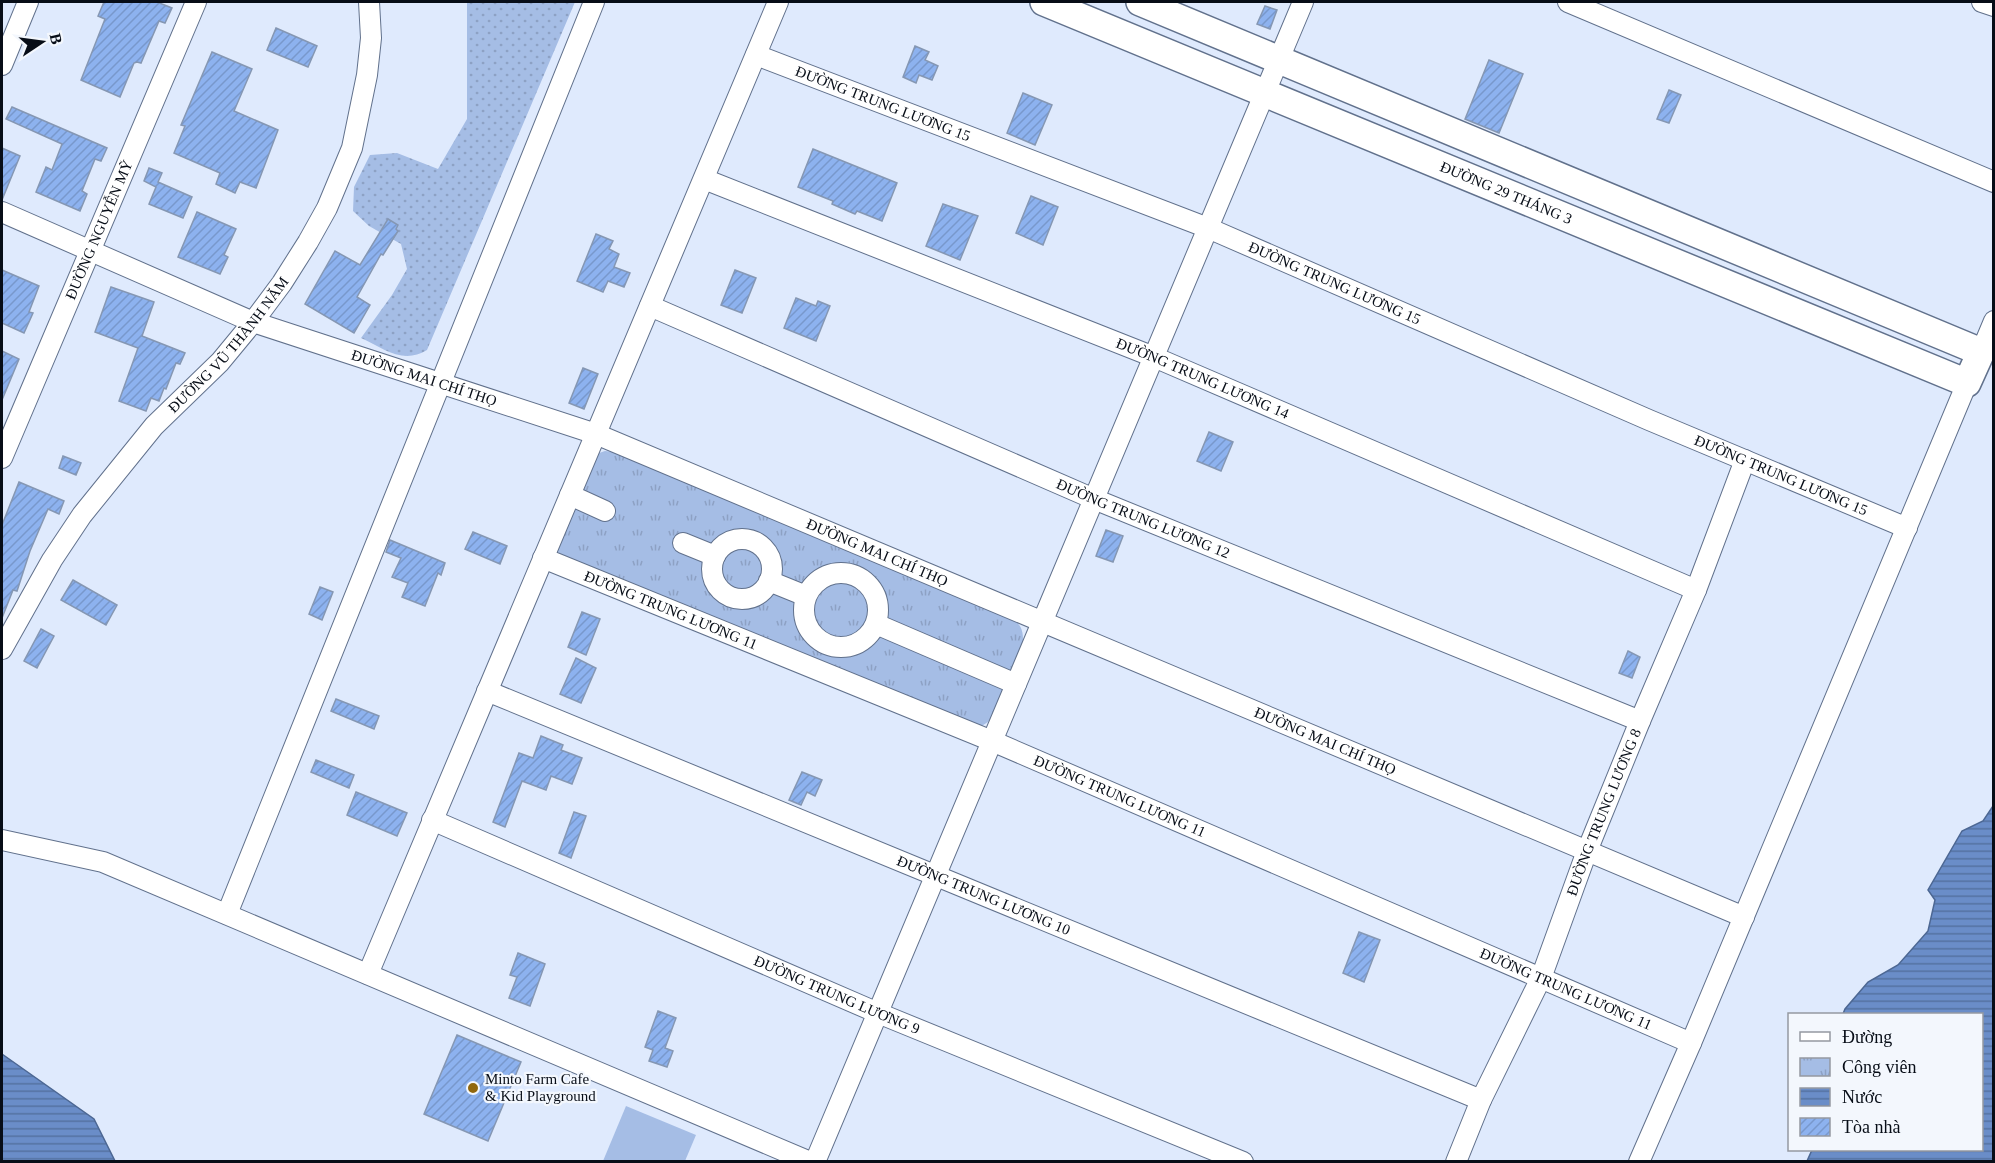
<svg xmlns="http://www.w3.org/2000/svg" width="1995" height="1163" viewBox="0 0 1995 1163" font-family="Georgia,serif">
	<defs>
		<pattern id="grass-dots" width="8" height="8" patternUnits="userSpaceOnUse" patternTransform="scale(1.5)"><rect width="8" height="8" fill="#a5bde5"/><path d="M2 2h.1M6 6h.1" fill="none" stroke="#8da1c4" stroke-width="1.8" stroke-linecap="round"/></pattern>
		<pattern id="park-tufts" width="24" height="20" patternUnits="userSpaceOnUse" patternTransform="scale(1.5)"><rect width="24" height="20" fill="#a5bde5"/><path d="M3 7l-1-3M5 7V3M7 7l1-3M15 17l-1-3M17 17v-4M19 17l1-3" fill="none" stroke="#8da1c4"/></pattern>
		<pattern id="water-rules" width="6" height="5" patternUnits="userSpaceOnUse" patternTransform="scale(1.5)"><rect width="6" height="5" fill="#6a8dc8"/><path d="M0 2.5h6" fill="none" stroke="#5572a1"/></pattern>
		<pattern id="building-hatch" width="6" height="6" patternUnits="userSpaceOnUse" patternTransform="scale(1.5)"><rect width="6" height="6" fill="#8db2ef"/><path d="M-1 1l2-2M0 6l6-6M5 7l2-2" fill="none" stroke="#7898cc"/></pattern>
	</defs>
	<rect width="100%" height="100%" fill="#dfeafd"/>
	<path fill="url(#grass-dots)" d="M467,2H575L427,350C403,365 383,348 361,338L392,295L407,269L401,244L369,226L353,211L354,187L370,155L397,153L438,169L467,119Z"/>
	<path fill="url(#park-tufts)" d="M605,451L614,452L1011,618C1021,624 1023,630 1023,641L992,716L988,722L980,727L570,562L558,552L557,539L596,454Z"/>
	<polygon fill="#a5bde5" points="626,1106 696,1135 685,1161 603,1161"/>
	<g fill="url(#water-rules)" stroke="#4c6793" stroke-width="1.5">
		<polygon points="1993,806 1993,1161 1807,1161 1812,1150 1982,1150 1982,1014 1843,1014 1845,1009 1868,982 1898,965 1928,931 1935,900 1928,890 1962,831 1983,821"/>
		<polygon points="2,1054 94,1119 115,1161 2,1161"/>
	</g>
	<g fill="url(#building-hatch)" stroke="#8597b3" stroke-width="1.5">
		<polygon points="104,2 157,2 172,8 165,23 159,21 141,63 137,62 134,63 120,97 81,80 105,19 98,16"/>
		<polygon points="1265,6 1277,10 1270,29 1257,24"/>
		<polygon points="276,28 317,46 308,67 267,50"/>
		<polygon points="915,46 929,52 925,60 938,66 932,80 919,75 916,83 903,77"/>
		<polygon points="212,52 252,69 234,111 278,130 256,188 240,182 235,193 216,184 220,173 174,153 185,126 181,125"/>
		<polygon points="1489,60 1523,74 1499,133 1465,119"/>
		<polygon points="1669,90 1681,95 1669,123 1657,119"/>
		<polygon points="1023,93 1052,105 1035,145 1007,133"/>
		<polygon points="12,107 107,148 101,161 95,159 82,191 87,194 80,211 36,192 46,167 52,170 62,144 6,119"/>
		<polygon points="2,148 20,156 2,200"/>
		<polygon points="813,149 897,183 882,221 857,211 855,214 832,204 833,201 798,187"/>
		<polygon points="149,168 162,173 158,182 192,197 183,218 149,204 156,187 144,181"/>
		<polygon points="1031,196 1058,207 1043,245 1016,233"/>
		<polygon points="943,204 978,216 960,260 926,246"/>
		<polygon points="197,212 236,229 224,255 228,257 220,274 178,257"/>
		<polygon points="388,219 398,225 396,229 398,231 383,255 381,254 357,297 370,305 354,333 305,304 335,251 360,265"/>
		<polygon points="596,234 613,241 609,249 619,254 614,267 630,273 624,287 608,281 603,292 577,281"/>
		<polygon points="2,270 39,286 29,312 33,313 24,333 2,323"/>
		<polygon points="735,270 756,278 742,313 721,305"/>
		<polygon points="111,287 154,302 142,336 185,353 180,364 176,363 166,389 164,388 159,401 151,398 146,411 119,401 138,348 95,332"/>
		<polygon points="796,298 816,306 818,301 830,306 816,341 784,328"/>
		<polygon points="2,351 19,359 2,400"/>
		<polygon points="583,368 598,374 584,409 569,403"/>
		<polygon points="1209,432 1233,442 1221,471 1197,461"/>
		<polygon points="63,456 81,463 76,475 59,468"/>
		<polygon points="19,482 64,501 59,514 48,509 30,551 17,591 13,590 2,618 2,525"/>
		<polygon points="1106,530 1123,536 1113,562 1096,556"/>
		<polygon points="473,532 507,546 500,564 465,549"/>
		<polygon points="390,540 445,563 441,575 438,573 425,606 402,597 408,583 392,577 401,558 386,552"/>
		<polygon points="73,580 117,605 106,625 61,600"/>
		<polygon points="320,587 333,592 322,620 309,614"/>
		<polygon points="582,612 600,619 586,655 568,647"/>
		<polygon points="41,629 54,636 37,668 24,661"/>
		<polygon points="1628,651 1640,657 1632,678 1619,673"/>
		<polygon points="576,658 596,668 581,703 560,694"/>
		<polygon points="336,699 379,716 374,729 331,711"/>
		<polygon points="541,736 563,745 561,750 582,758 572,784 551,776 546,790 522,781 505,827 493,822 519,753 533,758"/>
		<polygon points="316,760 354,775 349,788 311,772"/>
		<polygon points="802,772 822,780 815,796 807,792 801,805 789,800"/>
		<polygon points="356,792 407,813 397,836 347,815"/>
		<polygon points="574,812 586,816 571,858 559,853"/>
		<polygon points="1359,932 1380,940 1364,982 1343,973"/>
		<polygon points="518,953 545,964 530,1006 509,998 517,977 510,975"/>
		<polygon points="658,1011 676,1018 665,1048 673,1051 667,1067 649,1061 653,1050 645,1047"/>
		<polygon points="457,1035 521,1062 488,1141 424,1114"/>
	</g>
	<g fill="none" stroke-linecap="round" stroke-linejoin="round">
		<defs>
			<g id="street">
				<polyline points="1568,2 1994,182"/>
				<polyline points="1982,2 1994,6"/>
				<path id="s1" d="M756,55L1208,228L1649,420L1907,528"/>
				<polyline points="2,65 28,2"/>
				<path id="s2" d="M704,179L1154,357L1696,590"/>
				<path id="s3" d="M2,212L253,322L596,434L1744,917"/>
				<path id="s4" d="M650,306L1094,499L1640,721"/>
				<polyline points="1981,352 1994,321"/>
				<path id="s5" d="M2,458L196,2"/>
				<polyline points="570,495 605,511"/>
				<circle cx="742" cy="569" r="30"/>
				<polyline points="683,543 715,556"/>
				<path id="s6" d="M543,558L992,741L1691,1043"/>
				<circle cx="841" cy="610" r="37"/>
				<polyline points="769,581 806,596"/>
				<polyline points="876,624 1016,684"/>
				<path id="s7" d="M2,649L52,560L82,515L154,426L220,362L253,322L282,283L308,242L327,208L352,148L367,75L371,38L369,2"/>
				<path id="s8" d="M487,691L1481,1100"/>
				<path id="s9" d="M432,820L878,1013L1243,1162"/>
				<polyline points="2,840 103,862 810,1162"/>
				<polyline points="227,914 594,2"/>
				<polyline points="368,974 778,2"/>
				<polyline points="815,1162 1303,2"/>
				<path id="s10" d="M1456,1162L1481,1100L1541,978L1587,851L1640,721L1696,590L1745,460"/>
				<polyline points="1639,1162 1691,1043 1967,383"/>
			</g>
			<g id="secondary">
				<path id="s11" d="M1044,2L1967,383L1981,352L1140,2"/>
			</g>
		</defs>
		<use href="#street" stroke="#61718c" stroke-width="22"/>
		<use href="#secondary" stroke="#61718c" stroke-width="30"/>
		<use href="#street" stroke="#fff" stroke-width="20"/>
		<use href="#secondary" stroke="#fff" stroke-width="27"/>
	</g>
	<circle fill="#90670e" stroke="#f3f7fd" stroke-width="2" cx="473" cy="1088" r="6"/>
	<g text-anchor="middle" dominant-baseline="central" stroke-width="4.5" stroke-linejoin="round" paint-order="stroke">
		<g font-size="15" fill="#070d17" stroke="#f3f7fd">
			<text stroke="none"><textPath href="#s1" startOffset="136">ĐƯỜNG TRUNG LƯƠNG 15</textPath></text>
			<text stroke="none"><textPath href="#s11" startOffset="500">ĐƯỜNG 29 THÁNG 3</textPath></text>
			<text stroke="none"><textPath href="#s5" startOffset="248">ĐƯỜNG NGUYỄN MỸ</textPath></text>
			<text stroke="none"><textPath href="#s1" startOffset="622">ĐƯỜNG TRUNG LƯƠNG 15</textPath></text>
			<text stroke="none"><textPath href="#s7" startOffset="381">ĐƯỜNG VŨ THÀNH NĂM</textPath></text>
			<text stroke="none"><textPath href="#s3" startOffset="454">ĐƯỜNG MAI CHÍ THỌ</textPath></text>
			<text stroke="none"><textPath href="#s2" startOffset="537">ĐƯỜNG TRUNG LƯƠNG 14</textPath></text>
			<text stroke="none"><textPath href="#s1" startOffset="1108">ĐƯỜNG TRUNG LƯƠNG 15</textPath></text>
			<text stroke="none"><textPath href="#s4" startOffset="537">ĐƯỜNG TRUNG LƯƠNG 12</textPath></text>
			<text stroke="none"><textPath href="#s3" startOffset="940">ĐƯỜNG MAI CHÍ THỌ</textPath></text>
			<text stroke="none"><textPath href="#s6" startOffset="138">ĐƯỜNG TRUNG LƯƠNG 11</textPath></text>
			<text stroke="none"><textPath href="#s3" startOffset="1426">ĐƯỜNG MAI CHÍ THỌ</textPath></text>
			<text stroke="none"><textPath href="#s6" startOffset="624">ĐƯỜNG TRUNG LƯƠNG 11</textPath></text>
			<text stroke="none"><textPath href="#s10" startOffset="380">ĐƯỜNG TRUNG LƯƠNG 8</textPath></text>
			<text stroke="none"><textPath href="#s8" startOffset="537">ĐƯỜNG TRUNG LƯƠNG 10</textPath></text>
			<text stroke="none"><textPath href="#s6" startOffset="1110">ĐƯỜNG TRUNG LƯƠNG 11</textPath></text>
			<text stroke="none"><textPath href="#s9" startOffset="441">ĐƯỜNG TRUNG LƯƠNG 9</textPath></text>
		</g>
		<g font-size="15" fill="#070d17" stroke="#f3f7fd" text-anchor="start">
			<text x="485" y="1079">Minto Farm Cafe<tspan x="485" dy="17">&amp; Kid Playground</tspan></text>
		</g>
	</g>
	<rect width="1995" height="1163" fill="none" stroke="#070d17" stroke-width="6"/>
	<rect x="1788" y="1013" width="195" height="138" fill="#f3f7fd" stroke="#9599a1" stroke-width="1.5"/>
	<rect x="1800" y="1032" width="30" height="9" fill="#ffffff" stroke="#9599a1" stroke-width="1.5"/>
	<text x="1842" y="1043" font-size="18" fill="#070d17">Đường</text>
	<rect x="1800" y="1058" width="30" height="18" fill="url(#park-tufts)" stroke="#9599a1" stroke-width="1.5"/>
	<text x="1842" y="1073" font-size="18" fill="#070d17">Công viên</text>
	<rect x="1800" y="1088" width="30" height="18" fill="url(#water-rules)" stroke="#9599a1" stroke-width="1.5"/>
	<text x="1842" y="1103" font-size="18" fill="#070d17">Nước</text>
	<rect x="1800" y="1118" width="30" height="18" fill="url(#building-hatch)" stroke="#9599a1" stroke-width="1.5"/>
	<text x="1842" y="1133" font-size="18" fill="#070d17">Tòa nhà</text>
	<g transform="translate(42 42) rotate(77)" stroke="#f3f7fd" stroke-width="4.5" paint-order="stroke">
	<path d="M0-4.5L10 22L0 15L-10 22Z" fill="#070d17"/>
	<text y="-9" font-size="16" font-weight="bold" text-anchor="middle" fill="#070d17">B</text>
	</g>
</svg>
